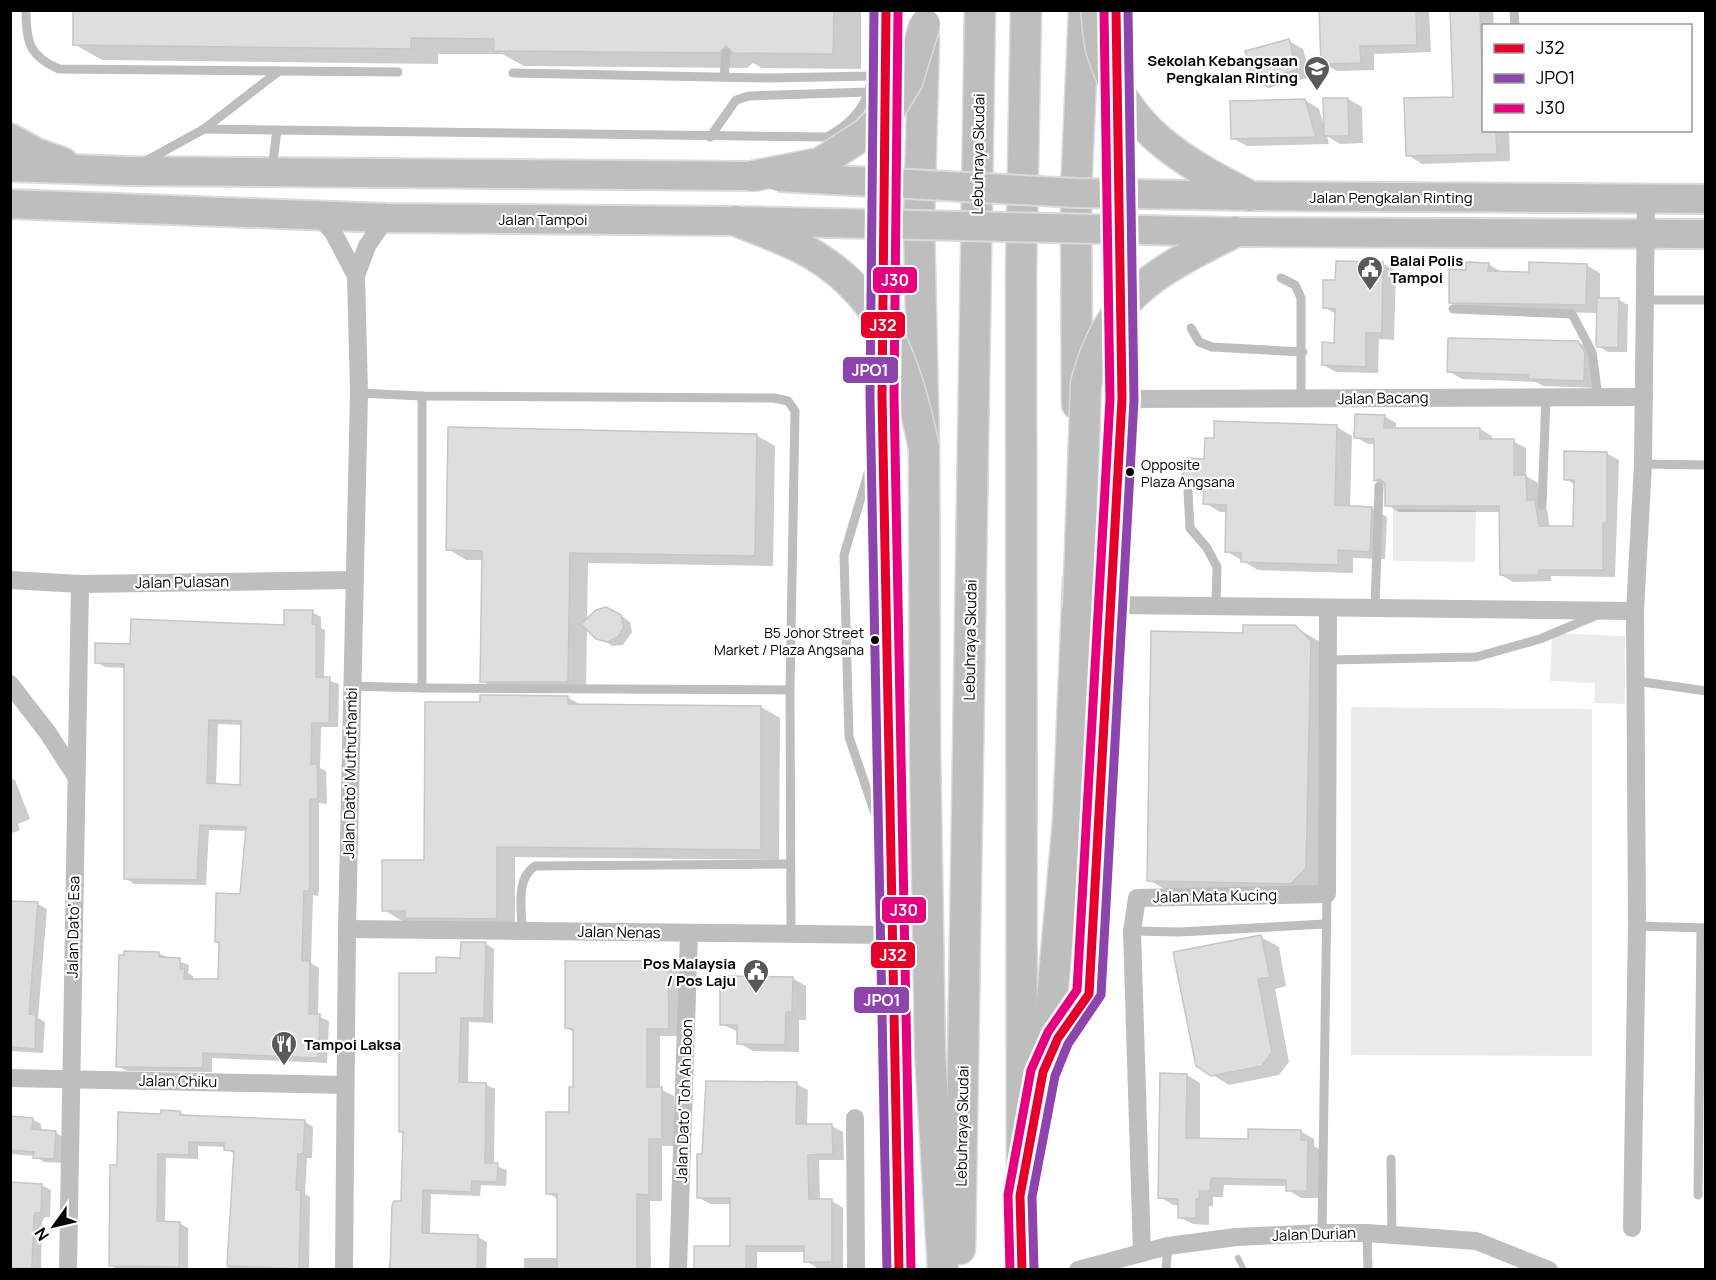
<svg xmlns="http://www.w3.org/2000/svg" width="1716" height="1280" viewBox="0 0 1716 1280" font-family="Manrope,sans-serif">
	<rect width="100%" height="100%" fill="#fff"/>
	<g fill="#ebebeb">
		<polygon points="1393,509 1476,510 1475,562 1393,561"/>
		<polygon points="1552,633 1625,636 1625,704 1594,703 1595,683 1550,681"/>
		<polygon points="1351,707 1592,709 1592,1056 1351,1055"/>
	</g>
	<g fill="#0003" fill-rule="evenodd">
		<polygon points="75,10 861,10 861,69 762,68 753,63 747,68 524,66 502,54 438,54 438,64 102,60 74,44"/>
		<polygon points="1321,10 1493,10 1494,26 1484,26 1484,130 1509,130 1510,161 1422,164 1408,155 1454,98 1452,11 1429,12 1431,52 1374,54 1374,70 1337,71 1323,63"/>
		<polygon points="1289,41 1303,49 1311,77 1268,88 1254,80"/>
		<polygon points="1348,99 1362,107 1363,143 1340,144 1327,136 1329,144 1247,146 1233,138 1305,100 1319,109 1324,126"/>
		<polygon points="1383,264 1396,271 1394,340 1379,339 1378,373 1336,372 1323,365 1336,344 1336,314 1324,307"/>
		<polygon points="1488,264 1502,272 1531,273 1586,265 1600,273 1600,299 1619,300 1628,305 1627,352 1608,352 1598,346 1598,313 1464,310 1450,302 1467,272"/>
		<polygon points="1578,342 1592,350 1598,362 1598,388 1543,386 1536,382 1462,379 1448,371"/>
		<polygon points="1384,416 1396,423 1396,430 1480,429 1492,436 1492,441 1513,441 1526,448 1526,476 1538,483 1538,504 1547,509 1550,528 1575,528 1575,485 1566,479 1606,453 1619,460 1615,577 1551,576 1551,581 1513,582 1501,575 1501,512 1399,512 1387,505 1387,487 1376,481 1376,444 1368,444 1356,437"/>
		<polygon points="1215,422 1337,427 1352,436 1350,507 1371,508 1387,517 1385,559 1353,558 1353,573 1258,570 1226,551 1227,512 1220,512 1205,503 1205,493 1184,484 1206,460 1215,440"/>
		<polygon points="756,435 775,446 773,566 588,563 587,620 596,611 612,609 630,622 632,632 623,645 612,646 587,627 586,692 501,692 482,681 484,560 466,560 448,549"/>
		<path d="M312,612L321,617V628L325,630L324,679L339,684L338,727H321L320,768L326,771L327,804L319,803V890L318,896L313,895L311,963L319,968L318,1016L329,1021L327,1063L212,1058V1072L127,1071L118,1066L159,954L189,965L188,973L193,976V980H220V943L216,941L242,896L247,831L209,830L206,885L134,884L125,878L126,668L105,667L96,662L132,646L285,626ZM218,724L242,725L241,786L216,785Z"/>
		<polygon points="1294,627 1319,641 1330,882 1316,896 1173,894 1149,880 1245,634"/>
		<polygon points="567,697 581,705 761,707 780,718 779,860 515,857 515,929 402,921 384,910 425,862 481,704"/>
		<polygon points="10,778 15,780 30,819 18,824 20,830 10,834"/>
		<polygon points="10,903 38,904 47,909 38,1018 45,1022 43,1053 10,1051"/>
		<polygon points="1261,937 1279,947 1286,986 1275,989 1289,1062 1279,1075 1229,1085 1211,1074"/>
		<polygon points="485,943 494,949 493,1023 469,1022 468,1084 485,1084 495,1089 494,1165 507,1170 506,1186 481,1185 480,1196 431,1194 430,1235 478,1237 487,1242 486,1267 489,1270 388,1270 402,1203 405,1134 401,1131 437,975"/>
		<polygon points="668,963 681,970 681,1036 660,1036 660,1089 674,1096 674,1146 662,1146 662,1201 650,1201 651,1270 524,1270 524,1258 559,1258 558,1199 548,1193 574,1089 574,1032 567,1028"/>
		<polygon points="792,978 806,986 806,1020 799,1020 799,1052 753,1051 739,1043 739,1032 721,1024"/>
		<polygon points="1187,1075 1200,1083 1200,1140 1250,1141 1300,1131 1314,1139 1314,1146 1321,1150 1320,1198 1301,1198 1288,1190 1288,1186 1224,1185 1223,1197 1213,1197 1213,1206 1209,1206 1209,1225 1193,1224 1179,1217 1179,1205 1173,1205 1160,1197"/>
		<polygon points="796,1084 808,1090 807,1126 832,1126 843,1132 844,1160 819,1160 820,1201 832,1201 843,1208 843,1268 817,1268 806,1261 806,1252 757,1252 757,1270 695,1270 695,1248 732,1248 732,1204 710,1204 698,1197 703,1156"/>
		<polygon points="180,1112 188,1117 304,1121 313,1127 312,1158 307,1158 305,1194 310,1197 309,1270 228,1270 236,1155 225,1147 198,1146 198,1159 166,1158 165,1223 179,1223 188,1228 188,1270 117,1270 111,1265 118,1166 163,1116"/>
		<polygon points="10,1118 32,1119 41,1124 41,1131 55,1132 64,1138 63,1163 44,1162 35,1156 10,1154"/>
		<polygon points="10,1184 41,1185 51,1190 50,1217 45,1217 42,1222 41,1270 10,1270"/>
	</g>
	<g fill="none" stroke-linecap="round" stroke-linejoin="round">
		<polyline stroke="#bdbdbd" stroke-width="6" points="1238,1258 1244,1270"/>
	</g>
	<g fill="#dedede" stroke="#c6c6c6" stroke-width="1.5" fill-rule="evenodd">
		<polygon points="73,10 834,10 833,54 733,53 726,46 719,53 494,51 494,39 411,38 411,49 73,45"/>
		<polygon points="1319,10 1416,10 1417,45 1360,46 1361,63 1321,64"/>
		<polygon points="1450,10 1480,10 1484,130 1496,130 1497,154 1406,156 1404,98 1453,97"/>
		<polygon points="1289,39 1297,70 1253,81 1245,51"/>
		<polygon points="1323,98 1348,98 1349,136 1324,136"/>
		<polygon points="1305,99 1316,137 1231,139 1230,101"/>
		<polygon points="1336,261 1383,262 1382,333 1366,333 1366,367 1322,365 1322,342 1334,343 1335,309 1323,308 1323,280 1335,280"/>
		<polygon points="1466,262 1489,263 1488,271 1529,272 1529,262 1587,264 1586,305 1449,303 1449,269 1466,270"/>
		<polygon points="1597,298 1619,298 1618,348 1597,347 1596,345"/>
		<polygon points="1448,338 1578,341 1585,353 1584,381 1528,379 1528,375 1447,372"/>
		<polygon points="1355,414 1385,415 1384,428 1480,428 1480,439 1514,439 1514,475 1526,475 1527,500 1535,500 1539,526 1573,526 1574,480 1564,480 1564,451 1607,452 1607,523 1603,523 1603,570 1539,570 1539,575 1500,575 1499,506 1385,506 1385,483 1380,479 1374,481 1374,439 1354,438"/>
		<polygon points="1214,421 1337,425 1335,505 1372,507 1370,552 1338,550 1338,565 1241,562 1241,553 1225,552 1226,505 1203,504 1204,486 1183,485 1184,458 1204,459 1205,438 1214,438"/>
		<polygon points="448,427 757,434 755,556 570,553 568,682 480,682 482,551 446,550"/>
		<polygon points="606,607 621,615 624,627 618,637 607,642 596,639 581,624 596,610"/>
		<path d="M284,610H313L312,624H316V677H330L329,723H312L311,764H317L318,799H310V884L309,891H304L302,961H310L309,1014H320L318,1058L203,1053V1068L116,1067L119,955H124V951L159,952V957L180,958V969H185L184,979H218L219,942H215L216,893L240,894L246,827L200,825L197,880L124,879V664L95,663V643L130,644L131,619L284,625ZM209,720L241,721L240,785L207,783Z"/>
		<polygon points="1243,625 1295,625 1311,641 1306,868 1291,884 1147,881 1151,631 1243,633"/>
		<polygon points="480,695 568,696 568,704 761,706 761,850 497,847 497,919 405,918 405,911 382,911 382,860 424,860 425,702 480,702"/>
		<polygon points="10,901 38,902 29,1014 36,1015 35,1049 10,1047"/>
		<polygon points="1261,935 1270,977 1258,979 1272,1052 1262,1066 1211,1076 1196,1066 1173,952"/>
		<polygon points="461,942 486,942 484,1018 461,1018 459,1082 486,1083 485,1163 498,1163 497,1182 472,1181 471,1192 423,1190 422,1233 478,1235 477,1269 390,1269 392,1206 394,1201 401,1201 403,1132 399,1132 399,973 436,973 436,957 460,958"/>
		<polygon points="565,961 668,961 669,1029 647,1029 647,1087 662,1087 662,1139 649,1139 649,1195 637,1194 637,1269 557,1269 557,1194 546,1194 546,1112 569,1112 569,1087 573,1087 573,1029 565,1028"/>
		<polygon points="720,976 793,977 792,1012 786,1012 785,1045 737,1044 737,1025 720,1025"/>
		<polygon points="1160,1073 1187,1074 1186,1138 1248,1139 1248,1129 1301,1130 1301,1140 1308,1140 1307,1191 1286,1191 1286,1180 1211,1178 1210,1191 1200,1191 1199,1199 1196,1199 1196,1218 1178,1218 1178,1199 1158,1198"/>
		<polygon points="706,1081 797,1082 796,1124 832,1124 833,1154 808,1155 809,1199 832,1199 832,1262 804,1262 804,1246 746,1246 746,1269 694,1269 694,1246 730,1246 730,1198 697,1198 697,1154 702,1154"/>
		<polygon points="161,1110 180,1111 180,1115 305,1120 303,1154 298,1154 296,1190 301,1191 299,1269 227,1266 234,1151 224,1150 224,1143 189,1142 189,1155 158,1154 157,1221 180,1222 179,1267 109,1266 110,1165 117,1165 118,1112 161,1114"/>
		<polygon points="10,1116 33,1118 32,1129 56,1131 54,1159 33,1158 34,1152 10,1150"/>
		<polygon points="10,1182 42,1184 41,1213 35,1213 34,1217 32,1268 10,1268"/>
	</g>
	<g fill="none" stroke-linecap="round" stroke-linejoin="round">
		<g stroke="#d9d9d9" stroke-width="22" stroke-dasharray="22 11" stroke-linecap="butt">
			<polyline points="1116,14 1121,318"/>
			<polyline points="882,396 885,57"/>
		</g>
		<defs>
			<g id="primary">
				<polyline points="10,138 35,152 63,162"/>
				<polyline points="10,167 129,171 753,176"/>
				<polyline points="1250,196 1706,199"/>
				<polyline points="10,204 386,218 736,221"/>
				<polyline points="1235,232 1706,234"/>
			</g>
			<g id="trunk">
				<polyline points="924,40 919,224 924,448 925,749 930,1052 943,1270"/>
				<polyline points="1077,404 1076,193 1084,10"/>
				<polyline points="1034,1122 1050,1021 1068,821 1078,581"/>
				<polyline points="960,1249 980,10"/>
				<polyline points="1022,1270 1021,273 1026,10"/>
			</g>
		</defs>
		<use href="#primary" stroke="#dbdbdb" stroke-width="32"/>
		<use href="#trunk" stroke="#dbdbdb" stroke-width="33"/>
		<g stroke="#bebebe" stroke-width="9">
			<path d="M26,10C26,42 29,56 59,69L398,72"/>
			<polyline points="1514,10 1515,26"/>
			<polyline points="513,73 769,78 871,76"/>
			<polyline points="724,77 726,53"/>
			<path d="M204,129L827,137C884,106 871,68 872,10"/>
			<polyline points="710,137 736,100 749,96 869,92"/>
			<polyline points="144,162 204,129 279,71"/>
			<polyline points="272,169 277,130"/>
			<polyline points="1281,278 1295,285 1301,298 1301,399"/>
			<polyline points="1645,300 1706,300"/>
			<polyline points="1453,309 1572,314 1592,352 1598,396"/>
			<polyline points="1191,328 1199,342 1212,347 1303,352"/>
			<polyline points="359,393 422,396 774,398 788,401 795,411 790,690 791,934"/>
			<polyline points="875,450 844,555 849,737 883,837"/>
			<polyline points="1643,464 1706,465"/>
			<polyline points="1188,492 1190,528 1207,548 1217,567 1216,606"/>
			<polyline points="1542,505 1546,396"/>
			<polyline points="1375,608 1379,486"/>
			<polyline points="1328,660 1476,657 1540,639 1597,615"/>
			<polyline points="1636,681 1706,691"/>
			<polyline points="351,686 422,688 422,396"/>
			<polyline points="422,688 790,690"/>
			<polyline points="1637,926 1706,928"/>
			<path d="M522,931C522,910 515,879 535,866L788,864"/>
			<polyline points="1132,931 1179,932 1325,924"/>
			<polyline points="1391,1159 1392,1236"/>
			<polyline points="1698,1195 1701,928"/>
			<polyline points="1322,1233 1327,894"/>
			<polyline points="1367,1233 1368,1270"/>
			<polyline points="1166,1270 1168,1246"/>
		</g>
		<g stroke="#bebebe" stroke-width="18">
			<polyline points="318,215 333,232 356,276"/>
			<polyline points="1122,399 1644,397"/>
			<polyline points="10,580 80,584 353,580"/>
			<polyline points="1109,605 1635,611"/>
			<polyline points="10,684 48,733 75,775"/>
			<polyline points="347,929 892,935"/>
			<polyline points="10,1078 345,1085"/>
			<polyline points="855,1118 856,1270"/>
			<polyline points="1632,1228 1637,926 1635,611 1643,464 1646,198"/>
			<polyline points="1142,1253 1132,931 1137,898 1327,894 1328,608"/>
			<polyline points="68,1270 80,584"/>
			<polyline points="344,1270 347,929 359,393 356,276 367,246 386,218"/>
			<polyline points="678,1270 689,933"/>
			<polyline points="1078,1270 1168,1246 1236,1237 1322,1233 1367,1233 1476,1241 1549,1270"/>
		</g>
		<g stroke="#bebebe" stroke-width="22">
			<polyline points="1116,14 1116,10"/>
			<polyline points="885,57 886,10"/>
			<polyline points="882,396 899,1270"/>
			<polyline points="1050,1057 1058,1038 1089,994 1122,399 1121,339"/>
		</g>
		<use href="#primary" stroke="#bebebe" stroke-width="28"/>
		<use href="#trunk" stroke="#bebebe" stroke-width="30"/>
		<defs>
			<g id="primary-bridge">
				<polyline points="778,177 1076,193 1250,196"/>
				<polyline points="739,221 1235,232"/>
			</g>
			<g id="trunk-bridge">
				<path d="M1096,10C1098,24 1098,39 1102,52C1126,130 1182,161 1250,196"/>
				<polyline points="753,176 820,163 865,134 891,108 907,82 925,24"/>
				<path d="M736,221C757,229 778,237 799,247C883,289 906,363 924,448"/>
				<path d="M1078,608L1086,384C1109,293 1157,272 1235,232"/>
			</g>
		</defs>
		<use href="#primary-bridge" stroke="#dbdbdb" stroke-width="32" stroke-linecap="butt"/>
		<use href="#trunk-bridge" stroke="#dbdbdb" stroke-width="33" stroke-linecap="butt"/>
		<use href="#primary-bridge" stroke="#bebebe" stroke-width="28"/>
		<use href="#trunk-bridge" stroke="#bebebe" stroke-width="30"/>
		<defs>
			<g id="bus-1">
				<polyline points="886,10 882,396 899,1270"/>
				<polyline points="1022,1270 1020,1196 1043,1072 1058,1038 1089,994 1122,399 1116,10"/>
			</g>
			<g id="bus-2">
				<polyline points="874,10 870,396 887,1270"/>
				<polyline points="1034,1270 1032,1197 1055,1076 1068,1044 1101,995 1134,400 1128,10"/>
			</g>
			<g id="bus-3">
				<polyline points="898,10 894,396 911,1270"/>
				<polyline points="1010,1270 1008,1195 1031,1070 1048,1032 1077,990 1110,399 1104,10"/>
			</g>
		</defs>
		<use href="#bus-1" stroke="#fff" stroke-width="14"/>
		<use href="#bus-2" stroke="#fff" stroke-width="14"/>
		<use href="#bus-3" stroke="#fff" stroke-width="14"/>
		<use href="#bus-1" stroke="#e4002b" stroke-width="9"/>
		<use href="#bus-2" stroke="#8e44ad" stroke-width="9"/>
		<use href="#bus-3" stroke="#e5007d" stroke-width="9"/>
	</g>
	<defs>
		<symbol id="school-pin" viewBox="-11 -11 22 30"><path d="M0 17L-7.5 6A9.5 9.5 0 1 1 7.5 6Z" fill="#595959" stroke="#fff"/><path d="M0-5L7-2L0 1L-7-2ZM-4 1L0 2.5L4 1V4Q0 6-4 4Z" fill="#fff"/></symbol>
		<symbol id="civic-pin" viewBox="-11 -11 22 30"><path d="M0 17L-7.5 6A9.5 9.5 0 1 1 7.5 6Z" fill="#595959" stroke="#fff"/><path d="M-.6-6.5H3V-4.5H.6V-3L4-1V1h2V6H-6V1h2V-1L-.6-3ZM-1.2 2.5V6h2.4V2.5Z" fill="#fff"/></symbol>
		<symbol id="restaurant-pin" viewBox="-11 -11 22 30"><path d="M0 17L-7.5 6A9.5 9.5 0 1 1 7.5 6Z" fill="#595959" stroke="#fff"/><path d="M-5-6h1v4h1v-4h1v4h1v-4h1v5L-1.5 .5V6h-2V.5L-5-1ZM5-6V6H3V1.5H1.5Q1.5-4 5-6Z" fill="#fff"/></symbol>
	</defs>
	<g fill-rule="evenodd">
		<use href="#school-pin" x="1302" y="54" width="30" height="40"/>
		<use href="#civic-pin" x="1355" y="254" width="30" height="40"/>
		<use href="#civic-pin" x="741" y="957" width="30" height="40"/>
		<use href="#restaurant-pin" x="269" y="1029" width="30" height="40"/>
	</g>
	<g fill="#000" stroke="#fff" stroke-width="2">
		<circle cx="1130" cy="472" r="5"/>
		<circle cx="875" cy="640" r="5"/>
	</g>
	<g text-anchor="middle" dominant-baseline="central" stroke-width="4.5" stroke-linejoin="round" paint-order="stroke">
		<g font-size="14" fill="#000" stroke="#fff" text-anchor="start">
			<text x="1141" y="464">Opposite<tspan x="1141" dy="17">Plaza Angsana</tspan></text>
			<text x="864" y="632" text-anchor="end">B5 Johor Street<tspan x="864" dy="17">Market / Plaza Angsana</tspan></text>
		</g>
		<g font-size="15" font-weight="bold" fill="#000" stroke="#fff" text-anchor="end">
			<text x="1298" y="60">Sekolah Kebangsaan<tspan x="1298" dy="17">Pengkalan Rinting</tspan></text>
			<text x="1390" y="260" text-anchor="start">Balai Polis<tspan x="1390" dy="17">Tampoi</tspan></text>
			<text x="736" y="963">Pos Malaysia<tspan x="736" dy="17">/ Pos Laju</tspan></text>
			<text x="304" y="1044" text-anchor="start">Tampoi Laksa</text>
		</g>
		<g font-size="15" fill="#000" stroke="#fff">
			<text transform="translate(978 154) rotate(-89)">Lebuhraya Skudai</text>
			<text x="1391" y="197">Jalan Pengkalan Rinting</text>
			<text x="543" y="219">Jalan Tampoi</text>
			<text transform="translate(1383 398) rotate(-1)">Jalan Bacang</text>
			<text transform="translate(182 582) rotate(-1)">Jalan Pulasan</text>
			<text transform="translate(970 640) rotate(-89)">Lebuhraya Skudai</text>
			<text transform="translate(350 773) rotate(-89)">Jalan Dato' Muthuthambi</text>
			<text transform="translate(1215 896) rotate(-1)">Jalan Mata Kucing</text>
			<text transform="translate(73 927) rotate(-89)">Jalan Dato' Esa</text>
			<text transform="translate(619 932) rotate(1)">Jalan Nenas</text>
			<text transform="translate(178 1081) rotate(1)">Jalan Chiku</text>
			<text transform="translate(684 1101) rotate(-88)">Jalan Dato' Toh Ah Boon</text>
			<text transform="translate(962 1126) rotate(-89)">Lebuhraya Skudai</text>
			<text transform="translate(1314 1234) rotate(-2)">Jalan Durian</text>
		</g>
	</g>
	<g stroke="#fff" stroke-width="2">
		<rect x="872" y="266" width="46" height="28" rx="6" fill="#e5007d"/>
		<rect x="860" y="311" width="46" height="28" rx="6" fill="#e4002b"/>
		<rect x="842" y="356" width="57" height="28" rx="6" fill="#8e44ad"/>
		<rect x="881" y="896" width="46" height="28" rx="6" fill="#e5007d"/>
		<rect x="870" y="941" width="46" height="28" rx="6" fill="#e4002b"/>
		<rect x="853" y="986" width="57" height="28" rx="6" fill="#8e44ad"/>
	</g>
	<g font-size="16" text-anchor="middle" font-weight="bold" fill="#fff">
		<text x="895" y="286">J30</text>
		<text x="883" y="331">J32</text>
		<text x="870" y="376">JPO1</text>
		<text x="904" y="916">J30</text>
		<text x="893" y="961">J32</text>
		<text x="882" y="1006">JPO1</text>
	</g>
	<rect width="1716" height="1280" fill="none" stroke="#000000" stroke-width="24"/>
	<rect x="1482" y="24" width="210" height="108" fill="#ffffff" stroke="#999999" stroke-width="1.5"/>
	<rect x="1494" y="44" width="30" height="9" fill="#e4002b" stroke="#999999" stroke-width="1.5"/>
	<text x="1536" y="54" font-size="18" fill="#000000">J32</text>
	<rect x="1494" y="74" width="30" height="9" fill="#8e44ad" stroke="#999999" stroke-width="1.5"/>
	<text x="1536" y="84" font-size="18" fill="#000000">JPO1</text>
	<rect x="1494" y="104" width="30" height="9" fill="#e5007d" stroke="#999999" stroke-width="1.5"/>
	<text x="1536" y="114" font-size="18" fill="#000000">J30</text>
	<g transform="translate(54 1226) rotate(236)" stroke="#ffffff" stroke-width="4.5" paint-order="stroke">
	<path d="M0-4.5L10 22L0 15L-10 22Z" fill="#000000"/>
	<text y="-9" font-size="16" font-weight="bold" text-anchor="middle" fill="#000000">N</text>
	</g>
</svg>
